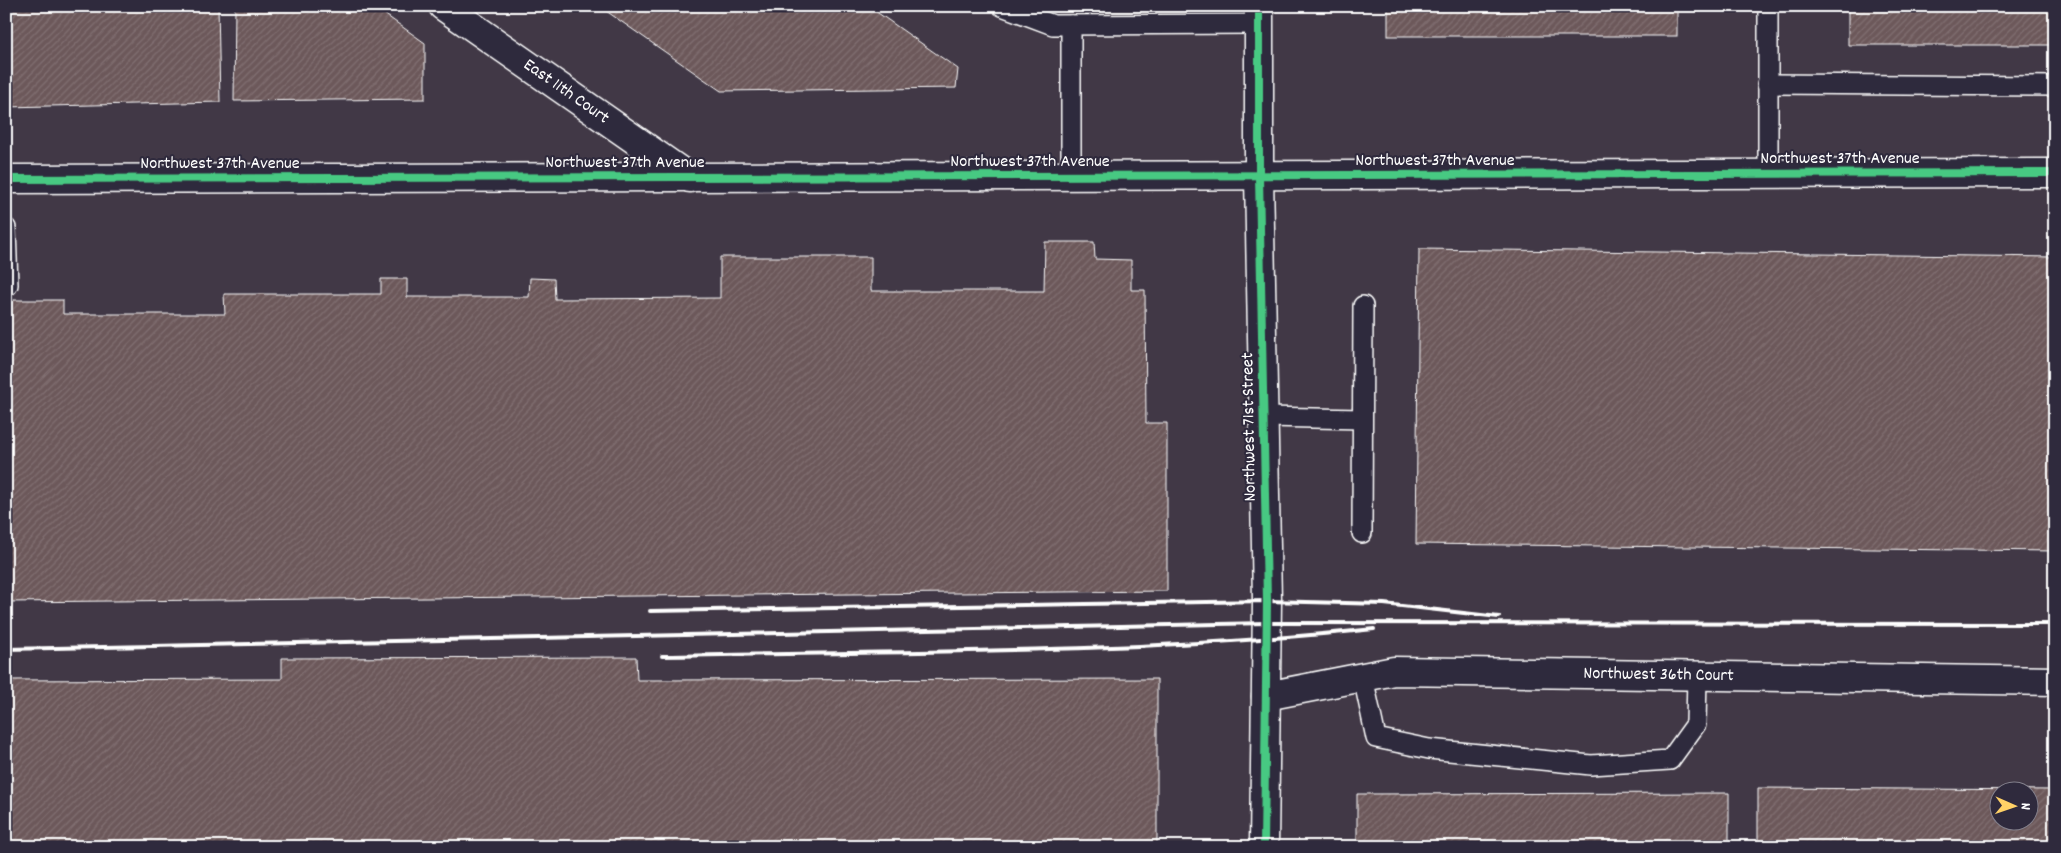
<svg xmlns="http://www.w3.org/2000/svg" width="2061" height="853" viewBox="0 0 2061 853" font-family="Dekko,sans-serif">
	<defs>
		<pattern id="building-hatch" width="6" height="6" patternUnits="userSpaceOnUse" patternTransform="scale(1.25)"><rect width="6" height="6" fill="#6c585a"/><path d="M-1 1l2-2M0 6l6-6M5 7l2-2" fill="none" stroke="#827173"/></pattern>
	</defs>
	<rect width="100%" height="100%" fill="#413846"/>
	<filter id="ink" filterUnits="userSpaceOnUse"><feTurbulence type="fractalNoise" baseFrequency=".02" numOctaves="2"/><feDisplacementMap in="SourceGraphic" scale="10" xChannelSelector="R" yChannelSelector="G"/><feConvolveMatrix kernelMatrix="1 2 1 2 8 2 1 2 1" color-interpolation-filters="sRGB"/></filter>
	<g filter="url(#ink)">
		<g fill="url(#building-hatch)" stroke="#fff" fill-rule="evenodd">
			<polygon points="6,6 218,6 220,102 6,107"/>
			<polygon points="235,6 373,6 425,43 425,99 234,101"/>
			<polygon points="599,6 868,6 958,69 956,88 721,91"/>
			<rect x="1388" y="6" width="289" height="30"/>
			<rect x="1848" y="6" width="207" height="39"/>
			<polygon points="1045,242 1094,242 1095,259 1131,260 1131,290 1145,290 1146,423 1167,423 1167,591 6,602 6,300 63,300 63,314 225,314 224,294 381,294 381,279 407,279 407,297 529,297 530,278 554,279 555,299 720,298 720,257 871,257 871,291 1044,291"/>
			<polygon points="1419,249 2055,257 2055,551 1416,544"/>
			<polygon points="636,657 637,680 1157,679 1157,847 6,847 6,680 282,679 282,658"/>
			<path d="M1758,788L2055,790V847H1758ZM1998,790H2028V820H1998Z"/>
			<polygon points="1729,793 1729,847 1357,847 1357,794"/>
		</g>
		<g fill="none" stroke-linecap="round" stroke-linejoin="round">
			<defs>
				<g id="lane">
					<polyline points="1002,6 1053,25 1259,24"/>
					<polyline points="1768,6 1768,175"/>
					<polyline points="1071,25 1071,177"/>
					<polyline points="1767,84 2055,86"/>
					<polyline points="6,228 8,285"/>
					<polyline points="1265,417 1362,419"/>
					<polyline points="1362,533 1363,306"/>
					<polyline points="1363,677 1376,738 1429,749 1591,765 1670,760 1696,724 1697,675"/>
				</g>
				<g id="street">
					<path id="s1" d="M443,6L690,178"/>
					<path id="s2" d="M1266,696L1394,671L2055,681"/>
				</g>
				<g id="secondary">
					<polyline points="1259,6 1259,176 1267,601 1264,847"/>
					<polyline points="6,179 2055,173"/>
				</g>
			</defs>
			<use href="#lane" stroke="#fff" stroke-width="22"/>
			<use href="#street" stroke="#fff" stroke-width="31"/>
			<use href="#secondary" stroke="#fff" stroke-width="31"/>
			<use href="#lane" stroke="#2f2a3d" stroke-width="19"/>
			<use href="#street" stroke="#2f2a3d" stroke-width="28"/>
			<use href="#secondary" stroke="#2f2a3d" stroke-width="28"/>
			<g stroke="#fff" stroke-width="4">
				<polyline points="650,611 1267,601 1384,604 1499,617"/>
				<polyline points="6,649 1267,623 2055,624"/>
				<path d="M662,656C899,651 1138,654 1374,629"/>
			</g>
			<defs>
				<g id="cycleway">
					<polyline points="1259,6 1259,176 1267,601 1264,847"/>
					<polyline points="6,179 2055,173"/>
				</g>
			</defs>
			<use href="#cycleway" stroke="#2f2a3d" stroke-width="11"/>
			<use href="#cycleway" stroke="#46c982" stroke-width="8"/>
		</g>
	</g>
	<g text-anchor="middle" dominant-baseline="central" stroke-width="4" stroke-linejoin="round" paint-order="stroke">
		<g font-size="18" fill="#fff" stroke="#2f2a3d">
			<text stroke="none"><textPath href="#s1" startOffset="150">East 11th Court</textPath></text>
			<text x="1840" y="159">Northwest 37th Avenue</text>
			<text x="1435" y="161">Northwest 37th Avenue</text>
			<text x="1030" y="162">Northwest 37th Avenue</text>
			<text x="625" y="163">Northwest 37th Avenue</text>
			<text x="220" y="164">Northwest 37th Avenue</text>
			<text transform="translate(1250 427) rotate(-91)">Northwest 71st Street</text>
			<text stroke="none"><textPath href="#s2" startOffset="395">Northwest 36th Court</textPath></text>
		</g>
	</g>
	<rect width="2061" height="853" fill="none" stroke="#2f2a3d" stroke-width="25"/>
	<rect x="12" y="12" width="2036" height="828" fill="none" stroke="#fff" stroke-width="2" filter="url(#ink)"/>
	<g transform="translate(2014 806) rotate(92)"><circle r="24" fill="#2f2a3d" stroke="#827f8b"/>
	<path d="M0-4L9 19L0 12L-9 19Z" fill="#ffd166"/>
	<text y="-8" font-size="14" font-weight="bold" text-anchor="middle" fill="#ffffff">N</text>
	</g>
</svg>
